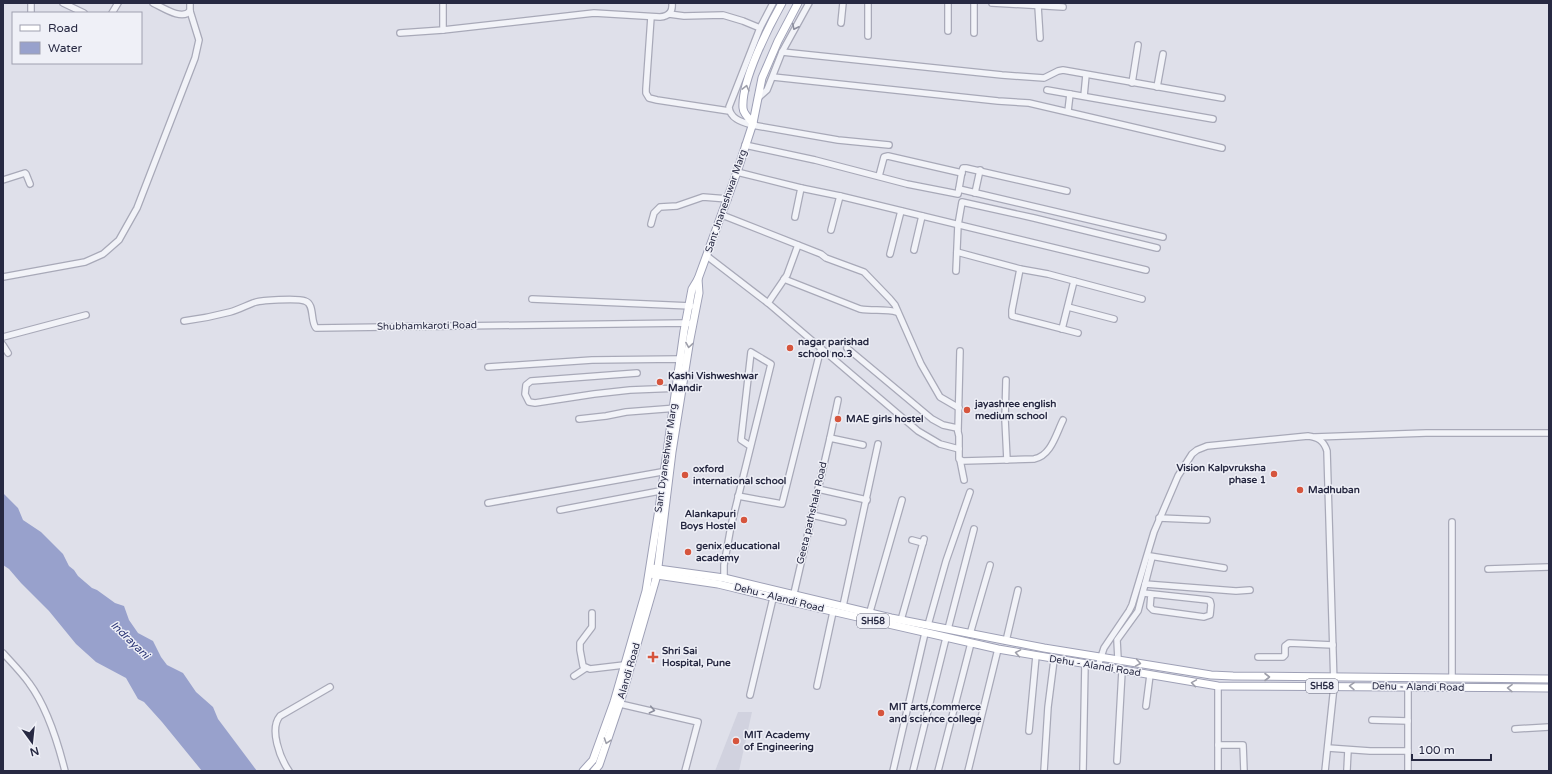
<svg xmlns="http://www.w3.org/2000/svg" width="1552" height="774" viewBox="0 0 1552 774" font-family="'Varela Round',sans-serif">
	<rect width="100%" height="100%" fill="#dfe0ea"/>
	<polygon fill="#d1d2df" points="738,712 752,712 739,771 715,771"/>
	<polygon fill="#98a1cc" points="3,493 18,508 23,520 41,532 63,554 69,566 74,570 78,576 92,588 97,590 115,603 124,606 129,620 138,633 153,641 161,657 167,665 183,673 196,692 213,707 218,719 257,771 202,771 162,722 144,702 138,699 126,678 96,662 76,644 49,611 21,583 9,569 3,565"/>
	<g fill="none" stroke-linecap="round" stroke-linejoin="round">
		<defs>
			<g id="minor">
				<polyline points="63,3 84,13"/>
				<path d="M153,3C162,7 182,21 190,11V3"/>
				<polyline points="443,3 443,30"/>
				<path d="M773,3L760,28L729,107C730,119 742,122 752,125L838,140L889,145"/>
				<polyline points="868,3 868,36"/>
				<polyline points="992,3 1063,7"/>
				<polyline points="1038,6 1040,38"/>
				<polyline points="31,13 31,3"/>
				<polyline points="112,13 118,3"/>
				<polyline points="669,14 684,16 723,15 743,21 760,28"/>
				<polyline points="651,17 646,89 646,93 649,98 657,100 729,111"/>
				<polyline points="841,23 843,3"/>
				<polyline points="948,31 948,3"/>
				<path d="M400,33L443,30L594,13L660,17C669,16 673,12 672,3"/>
				<polyline points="974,33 974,3"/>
				<polyline points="782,52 1002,75 1044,78 1058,71 1063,70 1222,98"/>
				<polyline points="773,77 998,101 1029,103 1222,148"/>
				<polyline points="1132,83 1138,45"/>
				<polyline points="1157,87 1163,54"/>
				<polyline points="1047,90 1213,119"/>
				<polyline points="1084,96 1086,75"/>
				<polyline points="758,98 767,90 782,52 809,3"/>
				<polyline points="1068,111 1070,94"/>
				<polyline points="745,145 815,160 907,184 958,194 962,171 963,168 966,168 1067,191"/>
				<polyline points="737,172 801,188 840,196 1146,270"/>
				<polyline points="879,176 884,157 888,156 962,173"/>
				<polyline points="3,180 25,173 26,174 30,184"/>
				<polyline points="959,189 1163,237"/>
				<polyline points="975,193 980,170"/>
				<polyline points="722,215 821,254 826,258 864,272 890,299 895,305 921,364 940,397 959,408"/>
				<polyline points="795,217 801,188"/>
				<polyline points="651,224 654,213 660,207 677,206 703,197 728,199"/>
				<polyline points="831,230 840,196"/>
				<polyline points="914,250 922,216"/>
				<polyline points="957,252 1020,269 1048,274 1142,299"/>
				<polyline points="890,254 901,211"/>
				<polyline points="707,256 768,303 918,431 940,444 959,449"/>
				<polyline points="1020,269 1012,310 1012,316 1078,333"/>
				<polyline points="956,271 958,225 962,202 1034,218 1157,248"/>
				<polyline points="3,277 85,262 103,254 119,240 137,208 195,58 199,40 190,11"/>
				<path d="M784,279L860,309C873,311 885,309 897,312"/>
				<polyline points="532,299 691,306"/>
				<polyline points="768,303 787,275 798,245"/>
				<polyline points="1068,307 1114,319"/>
				<path d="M184,321C200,319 215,316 230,312C238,310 245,306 253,303C259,300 298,298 305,301C315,304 310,321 316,328L685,323L693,324"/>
				<polyline points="1062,329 1074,281"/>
				<polyline points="3,337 86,315"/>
				<polyline points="3,345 8,353"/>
				<path d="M847,348L932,419L943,425L957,428L959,436V459L963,461L1034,459C1051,456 1056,434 1063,420"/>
				<polyline points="488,367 592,360 680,359 684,360"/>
				<polyline points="637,373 531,381 526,385 525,394 529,402 535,403 594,394 630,390 680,388"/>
				<polyline points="1006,380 1005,419 1007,460"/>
				<polyline points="579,419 606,416 626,412 677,408"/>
				<polyline points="958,430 960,351"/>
				<polyline points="1315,437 1426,433 1549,433"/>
				<polyline points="830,438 838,400"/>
				<polyline points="960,460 964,480"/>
				<polyline points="818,489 867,500"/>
				<polyline points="738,496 782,504 821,348"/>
				<polyline points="488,503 667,471"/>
				<polyline points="560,510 665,490"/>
				<polyline points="812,515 843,522"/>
				<polyline points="1159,518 1207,520"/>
				<polyline points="1452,522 1452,678"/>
				<polyline points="912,540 923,543"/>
				<polyline points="1150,556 1224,568"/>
				<polyline points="1488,569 1549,567"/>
				<polyline points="724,578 724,565 731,526 771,364 751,352 741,440 750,446"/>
				<polyline points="1145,584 1236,591 1250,590"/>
				<polyline points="1143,593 1208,600 1210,601 1211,605 1210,615 1204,617 1153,610 1150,607 1151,594"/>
				<polyline points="792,602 830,438 863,445"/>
				<polyline points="843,606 878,444"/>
				<polyline points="592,613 592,627 580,643 580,650 583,666 590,669 624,665"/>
				<polyline points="869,615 902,500"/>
				<polyline points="901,620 924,539"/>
				<polyline points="928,625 946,561 970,492"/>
				<polyline points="948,629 974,529"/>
				<polyline points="970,634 990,565"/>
				<polyline points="1006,641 1018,590"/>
				<path d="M3,653C12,663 22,673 29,683C47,707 58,743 65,771"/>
				<polyline points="1258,657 1283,657 1285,655 1285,646 1289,643 1333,645"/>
				<polyline points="1118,659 1117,640 1138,611 1152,557"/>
				<path d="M1098,666L1104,648L1129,611L1132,605L1154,532L1178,476L1192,454L1197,450L1207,446L1308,436C1318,437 1324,441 1327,451L1334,686L1325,771"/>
				<polyline points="574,676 586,668"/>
				<polyline points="817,686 833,612"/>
				<polyline points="1218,686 1218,771"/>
				<polyline points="750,695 774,594"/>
				<polyline points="616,703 698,722 685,771"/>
				<polyline points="1146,706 1150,675"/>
				<polyline points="1372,720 1408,721"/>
				<polyline points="1515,729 1549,727"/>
				<polyline points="1029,731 1036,656"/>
				<polyline points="1218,745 1243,745 1244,771"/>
				<polyline points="1328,748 1370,751 1408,751"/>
				<polyline points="1117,761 1122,671"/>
				<polyline points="1347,770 1348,750"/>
				<path d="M289,771C280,758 269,729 280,716L330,687"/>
				<polyline points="893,771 925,633"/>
				<polyline points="913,771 946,638"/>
				<polyline points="938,771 971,643"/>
				<polyline points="968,771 998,649"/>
				<polyline points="1044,771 1048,707 1054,660"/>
				<polyline points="1083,771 1085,664"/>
				<polyline points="1408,771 1408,687"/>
			</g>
			<g id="major">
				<path d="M753,123C749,119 743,113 743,108C741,81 769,26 782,3"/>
				<polyline points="651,568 724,578 891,618 1044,648 1211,675 1233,676 1549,679"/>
				<polyline points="650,574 718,584 792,602 998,649 1218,686 1549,688"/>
				<polyline points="583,771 593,760 614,702 646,591 659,509 684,331 692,289 698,279 737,172 753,123 762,78 778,41 798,3"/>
				<polyline points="594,771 599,765 620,703 657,575 672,452 690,339 699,293 698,279"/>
			</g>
		</defs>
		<use href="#minor" stroke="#a8a9b8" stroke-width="8"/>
		<use href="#major" stroke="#9ea0b6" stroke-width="9"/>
		<use href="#minor" stroke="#f2f3f8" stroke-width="5.5"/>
		<use href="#major" stroke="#fff" stroke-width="7"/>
	</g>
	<defs><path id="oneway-chevron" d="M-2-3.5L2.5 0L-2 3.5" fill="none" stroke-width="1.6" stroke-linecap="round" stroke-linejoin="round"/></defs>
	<g stroke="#8c8e9d">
		<use href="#oneway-chevron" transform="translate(795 27) rotate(117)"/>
		<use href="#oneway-chevron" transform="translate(652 710) rotate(12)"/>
	</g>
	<g stroke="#9e9faa">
		<use href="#oneway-chevron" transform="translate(746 88) rotate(-76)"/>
		<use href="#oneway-chevron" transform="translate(689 345) rotate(99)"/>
		<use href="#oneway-chevron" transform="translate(1018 653) rotate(-170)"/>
		<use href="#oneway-chevron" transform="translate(1138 663) rotate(10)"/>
		<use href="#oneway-chevron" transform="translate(1267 677)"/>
		<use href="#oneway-chevron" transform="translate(1194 683) rotate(-171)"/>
		<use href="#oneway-chevron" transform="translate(1352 686) rotate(-179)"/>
		<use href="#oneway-chevron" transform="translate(1510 688) rotate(-179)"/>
		<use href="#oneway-chevron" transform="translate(607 741) rotate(109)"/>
	</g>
	<g fill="#d6553d" stroke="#eff0f7" stroke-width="1.5">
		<circle cx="790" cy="348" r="4"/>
		<circle cx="660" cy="382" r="4"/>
		<circle cx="967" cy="410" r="4"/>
		<circle cx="838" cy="419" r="4"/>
		<circle cx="1274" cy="474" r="4"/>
		<circle cx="685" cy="475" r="4"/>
		<circle cx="1300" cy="490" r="4"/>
		<circle cx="744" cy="520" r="4"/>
		<circle cx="688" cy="552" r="4"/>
		<path d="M651 651h4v4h4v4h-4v4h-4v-4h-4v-4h4z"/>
		<circle cx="881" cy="713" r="4"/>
		<circle cx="736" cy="741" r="4"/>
	</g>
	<g text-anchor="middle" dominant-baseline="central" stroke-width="3" stroke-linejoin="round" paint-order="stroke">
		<g fill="#eff0f7" stroke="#636578" stroke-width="1">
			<rect x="857" y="614" width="32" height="14" rx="3"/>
			<rect x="1306" y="679" width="32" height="14" rx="3"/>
		</g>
		<g font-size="9" font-weight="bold" fill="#272942">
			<text x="873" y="621">SH58</text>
			<text x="1322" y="686">SH58</text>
		</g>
		<g font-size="10" fill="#272942" stroke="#eff0f7">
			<text transform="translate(726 201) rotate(-71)">Sant Jnaneshwar Marg</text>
			<text transform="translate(427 326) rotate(-1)">Shubhamkaroti Road</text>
			<text transform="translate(666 458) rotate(-82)">Sant Dyaneshwar Marg</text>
			<text transform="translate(812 513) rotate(-77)">Geeta pathshala Road</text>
			<text transform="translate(779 598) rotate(14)">Dehu - Alandi Road</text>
			<text transform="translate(1095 666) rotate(9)">Dehu - Alandi Road</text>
			<text transform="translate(629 671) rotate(-74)">Alandi Road</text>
			<text transform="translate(1418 687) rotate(1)">Dehu - Alandi Road</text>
		</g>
		<g font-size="10" font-weight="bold" fill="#272942" stroke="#eff0f7" text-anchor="start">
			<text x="798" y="342">nagar parishad<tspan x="798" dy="12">school no.3</tspan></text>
			<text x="668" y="376">Kashi Vishweshwar<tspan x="668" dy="12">Mandir</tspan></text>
			<text x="975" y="404">jayashree english<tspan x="975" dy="12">medium school</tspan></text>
			<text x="846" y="419">MAE girls hostel</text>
			<text x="1266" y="468" text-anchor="end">Vision Kalpvruksha<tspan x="1266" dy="12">phase 1</tspan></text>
			<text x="693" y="469">oxford<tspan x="693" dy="12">international school</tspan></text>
			<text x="1308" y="490">Madhuban</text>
			<text x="736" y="514" text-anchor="end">Alankapuri<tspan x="736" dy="12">Boys Hostel</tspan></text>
			<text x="696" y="546">genix educational<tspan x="696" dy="12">academy</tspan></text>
			<text x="662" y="651">Shri Sai<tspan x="662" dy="12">Hospital, Pune</tspan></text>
			<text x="889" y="707">MIT arts,commerce<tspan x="889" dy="12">and science college</tspan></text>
			<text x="744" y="735">MIT Academy<tspan x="744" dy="12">of Engineering</tspan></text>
		</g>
		<g font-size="11" font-style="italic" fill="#2f3978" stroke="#eff0f7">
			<text transform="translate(130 640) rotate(44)">Indrayani</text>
		</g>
	</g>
	<rect width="1552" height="774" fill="none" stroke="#272942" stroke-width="8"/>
	<rect x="12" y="12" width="130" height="52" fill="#eff0f7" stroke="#9fa0af"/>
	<rect x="20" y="25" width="20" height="6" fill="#ffffff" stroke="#9fa0af"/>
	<text x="48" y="32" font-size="12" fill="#272942">Road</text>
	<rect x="20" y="42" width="20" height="12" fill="#98a1cc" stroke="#9fa0af"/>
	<text x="48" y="52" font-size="12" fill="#272942">Water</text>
	<g transform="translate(32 742) rotate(165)" stroke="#eff0f7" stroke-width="3" paint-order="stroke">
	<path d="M0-3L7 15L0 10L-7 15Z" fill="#272942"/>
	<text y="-6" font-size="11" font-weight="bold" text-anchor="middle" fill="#272942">N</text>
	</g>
	<path d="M1412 754v6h79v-6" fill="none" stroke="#272942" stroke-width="2"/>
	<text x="1418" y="754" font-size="12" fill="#272942" stroke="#eff0f7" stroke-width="3" paint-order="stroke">100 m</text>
</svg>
